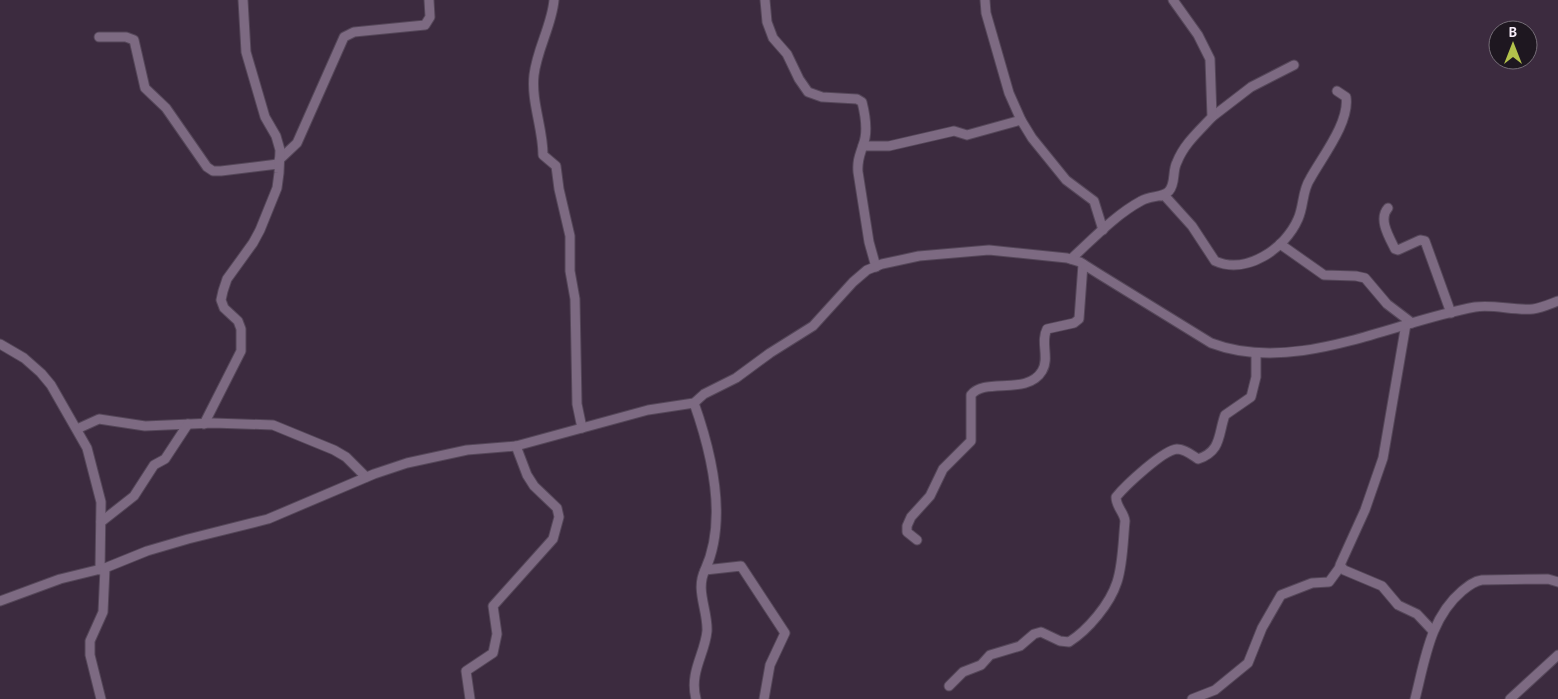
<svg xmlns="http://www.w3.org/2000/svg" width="1558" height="699" viewBox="0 0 1558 699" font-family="'PT Sans',sans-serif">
	<rect width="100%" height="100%" fill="#3c2b3f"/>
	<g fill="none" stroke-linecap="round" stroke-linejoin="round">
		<defs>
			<g id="minor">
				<path d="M554,0C552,25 537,49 534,75C531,102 543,128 543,155L556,166L559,189L570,236V271L575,299L577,404L582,428"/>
				<path d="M765,0L767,22L773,38L787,54L799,79L808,92L822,97L857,99L862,102C865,114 868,133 863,145C860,155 857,160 858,172L869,242L876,267"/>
				<polyline points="985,0 986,13 1009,93 1021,120 1032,138 1066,180 1094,201 1103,230"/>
				<polyline points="99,37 126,37 134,40 145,88 166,108 207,167 213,171 221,171 278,164"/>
				<polyline points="1212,117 1251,87 1294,65"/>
				<polyline points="863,146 889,146 954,131 967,135 1021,120"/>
				<polyline points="279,160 297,143 344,37 354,32 425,25 430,17 429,0"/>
				<path d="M1161,196L1164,195L1192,226L1215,261C1246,275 1285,249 1298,219C1304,206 1302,191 1310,179C1322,157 1350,122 1346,97L1337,91"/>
				<path d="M1388,208C1378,219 1389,237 1395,249L1398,250L1420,240L1425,241L1451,313"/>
				<polyline points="1280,244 1324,275 1356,276 1365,278 1387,304 1412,323"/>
				<path d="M1071,259C1093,239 1115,215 1141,201C1150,195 1163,198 1169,191C1176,183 1172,171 1177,162C1184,144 1199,131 1212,117L1210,59L1198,35L1173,0"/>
				<polyline points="1406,324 1383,458 1365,510 1340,565 1344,570 1382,586 1398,605 1417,614 1433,631"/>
				<polyline points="0,344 24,358 41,373 51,385 87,448 101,502 100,570"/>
				<path d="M694,403C711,451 728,520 705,570L741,566L785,633L770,665L764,699"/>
				<polyline points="204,424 241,351 241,329 238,321 224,308 221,300 223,291 227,279 253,243 260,230 277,188 279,173 280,150 276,136 265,117 246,52 243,0"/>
				<polyline points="77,429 99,419 145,426 213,423 273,425 334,450 346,457 366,477"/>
				<polyline points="101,522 134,496 154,465 165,459 188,424"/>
				<path d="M917,540L907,532V526L911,517L930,496L943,469L971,441V395C985,377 1027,396 1042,371C1050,358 1040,342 1047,329L1074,323L1079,319L1083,264"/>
				<path d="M0,601L60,579L105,568L147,551L188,539L268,519L374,474L407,463L467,450L516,446L648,410L694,403L704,394L736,378L770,353L813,326L853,282L867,270L882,264L919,256L989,250L1067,258L1080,262L1099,274L1211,343C1295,375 1391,322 1475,307C1494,304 1514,311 1533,309C1541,308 1550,304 1558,301"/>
				<path d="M949,686L963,672L981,665L990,655L1020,646L1034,634L1041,632L1060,641L1069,642C1088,630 1110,604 1117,582C1123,564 1123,541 1125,521C1124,512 1116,507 1116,497C1125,486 1163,450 1177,449C1185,449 1192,455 1198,459C1222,451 1218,434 1225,415L1251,397L1256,377V353"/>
				<polyline points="101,699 90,655 90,641 103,612 105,568"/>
				<polyline points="470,699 466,671 493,653 497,634 493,606 553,539 559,517 557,508 534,486 527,475 516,446"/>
				<path d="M696,699C689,672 705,654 707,631C708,610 695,590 705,570"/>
				<polyline points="1192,699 1215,690 1248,663 1262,628 1281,595 1312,583 1329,582 1340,567"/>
				<path d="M1415,699C1425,660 1430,618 1462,591C1468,586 1474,581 1482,580L1548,579L1558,582"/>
				<polyline points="1510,699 1558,655"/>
			</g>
		</defs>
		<use href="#minor" stroke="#554759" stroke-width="11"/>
		<use href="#minor" stroke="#7d6a82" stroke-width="9"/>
	</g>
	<g transform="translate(1513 45)"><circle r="24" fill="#1e1720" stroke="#756d77"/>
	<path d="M0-4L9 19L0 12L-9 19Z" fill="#b3c24b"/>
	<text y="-8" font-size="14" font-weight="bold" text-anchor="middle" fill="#f8edfa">B</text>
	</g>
</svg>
